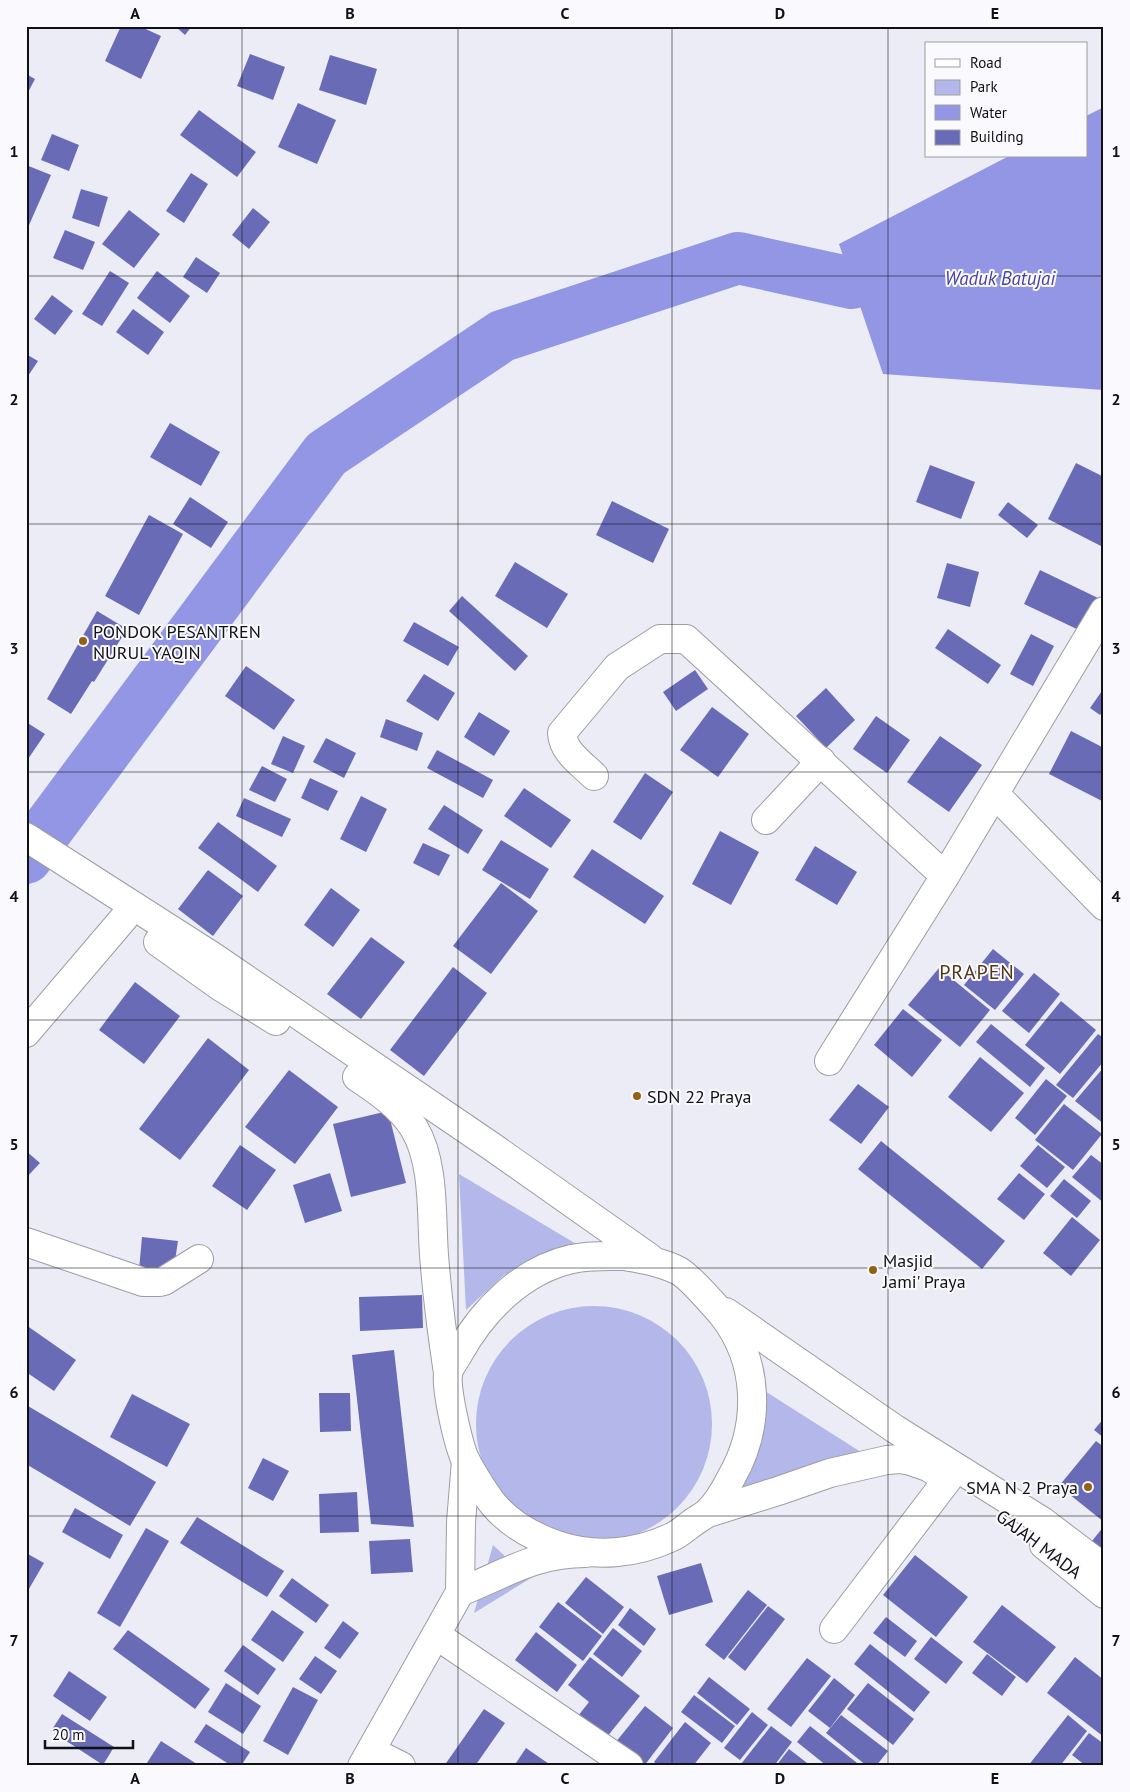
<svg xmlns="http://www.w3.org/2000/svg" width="1130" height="1792" viewBox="0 0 1130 1792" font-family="'PT Sans',sans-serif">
	<rect width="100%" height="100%" fill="#ebecf5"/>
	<g fill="#b3b7ea">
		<polygon points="459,1174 583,1248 537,1258 504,1275 466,1310"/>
		<circle cx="594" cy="1424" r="118"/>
		<polygon points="757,1386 864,1454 740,1493 751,1445"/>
		<polygon points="493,1545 509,1560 544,1570 474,1613"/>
	</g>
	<polygon fill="#9395e5" points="1104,107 1104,390 883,374 839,244 1009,156 1086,156 1086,116"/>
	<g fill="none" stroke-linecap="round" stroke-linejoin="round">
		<polyline stroke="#9395e5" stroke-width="52" points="26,858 326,454 502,336 738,258 852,283"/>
	</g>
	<g fill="#6a6bb7">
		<polygon points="121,26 139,26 161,36 141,79 105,61"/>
		<polygon points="175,26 192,26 185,35"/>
		<polygon points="250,54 285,67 273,100 237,86"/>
		<polygon points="330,55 377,69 366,105 319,90"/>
		<polygon points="26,74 35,79 26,96"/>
		<polygon points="298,103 336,120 317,164 278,147"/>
		<polygon points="199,110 256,152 237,177 180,135"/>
		<polygon points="52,134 79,145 69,171 41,160"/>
		<polygon points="26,165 51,175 26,232"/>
		<polygon points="191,173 208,184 184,223 166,211"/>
		<polygon points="81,189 108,197 99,227 72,218"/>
		<polygon points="253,208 270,222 249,249 232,235"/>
		<polygon points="129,210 160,234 134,268 102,244"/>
		<polygon points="65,230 95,242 83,270 53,258"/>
		<polygon points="196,257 220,273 207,293 183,277"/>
		<polygon points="110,271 129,283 102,326 82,314"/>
		<polygon points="157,271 190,296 170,323 137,298"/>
		<polygon points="52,295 73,311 55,335 34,319"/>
		<polygon points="133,309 164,332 148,355 116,332"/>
		<polygon points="26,354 38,361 26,379"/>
		<polygon points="170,423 220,452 201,486 150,457"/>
		<polygon points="1076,463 1104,477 1104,540 1101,546 1048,519"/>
		<polygon points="930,465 975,482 961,519 916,502"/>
		<polygon points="190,497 228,522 211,548 173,524"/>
		<polygon points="612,501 669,529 653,563 596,535"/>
		<polygon points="1008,502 1038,525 1027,538 998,515"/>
		<polygon points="149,515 183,534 139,615 105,596"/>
		<polygon points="515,562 568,594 547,628 495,596"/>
		<polygon points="947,563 979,572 970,607 937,598"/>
		<polygon points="1040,570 1098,598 1081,631 1024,604"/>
		<polygon points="462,596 528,656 515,671 449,611"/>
		<polygon points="97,611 127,629 94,682 92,681 71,714 47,699"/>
		<polygon points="414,622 459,647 448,666 403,641"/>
		<polygon points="948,629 1001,665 988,684 935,648"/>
		<polygon points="1031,634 1054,646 1033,686 1010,674"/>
		<polygon points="246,666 295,700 274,730 225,696"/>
		<polygon points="695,670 708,689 676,711 663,692"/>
		<polygon points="424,674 455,693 438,721 406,701"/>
		<polygon points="826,688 855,720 826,748 796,716"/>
		<polygon points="1104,688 1104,710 1100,715 1090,708"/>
		<polygon points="712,707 749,734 718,777 680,750"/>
		<polygon points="479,712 510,731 494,756 464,737"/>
		<polygon points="876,716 910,740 887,773 853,749"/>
		<polygon points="386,719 423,733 417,751 380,737"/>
		<polygon points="26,722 45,734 26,762"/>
		<polygon points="1071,731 1104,748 1104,802 1049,774"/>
		<polygon points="283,736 305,746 293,773 271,764"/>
		<polygon points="940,736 982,765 949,812 907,782"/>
		<polygon points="326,738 356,753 344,778 313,762"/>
		<polygon points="437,750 493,780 483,798 427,768"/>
		<polygon points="262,766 287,779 275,802 249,790"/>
		<polygon points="645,773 673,792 641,840 613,822"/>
		<polygon points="310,778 338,791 328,811 301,798"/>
		<polygon points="524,788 571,820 551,848 504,816"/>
		<polygon points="361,796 387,809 366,852 340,839"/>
		<polygon points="244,798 291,819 282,837 236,816"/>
		<polygon points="444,805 483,830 468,854 428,829"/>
		<polygon points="218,822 277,866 258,892 198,848"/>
		<polygon points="720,831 759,852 731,905 692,884"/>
		<polygon points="501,840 549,869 530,899 482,870"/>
		<polygon points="423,843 450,855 439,876 413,863"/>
		<polygon points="815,846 857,872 837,905 795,880"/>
		<polygon points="592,849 664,896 645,924 573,877"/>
		<polygon points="208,870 243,896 213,936 178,909"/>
		<polygon points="501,883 538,911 491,974 453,946"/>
		<polygon points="331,888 360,910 333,947 304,925"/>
		<polygon points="371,937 405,962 361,1019 327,994"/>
		<polygon points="993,949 1024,974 995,1010 964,985"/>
		<polygon points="453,967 487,993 424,1076 390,1050"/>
		<polygon points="939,968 990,1010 960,1047 908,1005"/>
		<polygon points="1034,973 1060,994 1029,1033 1002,1011"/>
		<polygon points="135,982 180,1016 144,1064 99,1030"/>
		<polygon points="1061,1001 1096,1030 1060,1074 1025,1045"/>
		<polygon points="903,1009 942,1040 912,1077 874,1045"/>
		<polygon points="991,1024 1045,1068 1030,1087 976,1042"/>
		<polygon points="1098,1034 1104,1038 1104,1061 1073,1098 1056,1085"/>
		<polygon points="208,1038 249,1070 180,1160 139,1129"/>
		<polygon points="980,1057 1024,1093 991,1132 948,1097"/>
		<polygon points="1104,1067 1104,1124 1075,1101"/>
		<polygon points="289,1070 338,1107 295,1164 245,1127"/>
		<polygon points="1046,1079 1067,1096 1035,1135 1015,1118"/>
		<polygon points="858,1084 889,1107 861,1144 829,1120"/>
		<polygon points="1064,1104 1102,1134 1073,1170 1035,1140"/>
		<polygon points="388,1111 406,1183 351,1197 333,1124"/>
		<polygon points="881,1141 1005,1241 982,1269 858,1169"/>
		<polygon points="240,1145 276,1170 247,1210 212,1186"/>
		<polygon points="1038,1145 1065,1167 1047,1188 1020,1166"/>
		<polygon points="26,1151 40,1163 26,1178"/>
		<polygon points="1091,1155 1104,1165 1104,1203 1072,1177"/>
		<polygon points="330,1173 342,1211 305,1223 293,1185"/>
		<polygon points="1019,1173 1045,1194 1024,1220 997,1199"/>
		<polygon points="1064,1179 1091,1201 1077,1218 1050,1196"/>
		<polygon points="1072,1217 1100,1240 1071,1276 1043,1253"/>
		<polygon points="142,1237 178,1241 173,1274 139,1270"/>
		<polygon points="422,1295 423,1328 360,1331 359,1297"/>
		<polygon points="26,1325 76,1360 54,1391 26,1372"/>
		<polygon points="394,1350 414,1527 371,1524 352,1355"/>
		<polygon points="319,1393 350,1393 351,1431 320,1432"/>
		<polygon points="132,1394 190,1424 167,1467 110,1437"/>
		<polygon points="28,1406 156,1482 130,1526 26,1464 26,1410"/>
		<polygon points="1104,1418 1104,1438 1094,1430"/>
		<polygon points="1096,1441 1104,1447 1104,1522 1059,1486"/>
		<polygon points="263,1458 289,1471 273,1501 248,1488"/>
		<polygon points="357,1492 359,1532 320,1533 319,1494"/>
		<polygon points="75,1508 123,1535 110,1559 62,1532"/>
		<polygon points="197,1517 284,1571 267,1597 180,1543"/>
		<polygon points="1104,1526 1104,1551 1092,1541"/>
		<polygon points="146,1528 169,1541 120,1627 97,1613"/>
		<polygon points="410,1539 413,1572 371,1574 369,1541"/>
		<polygon points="26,1553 44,1563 26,1594"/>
		<polygon points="915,1555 968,1597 936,1637 883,1595"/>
		<polygon points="701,1563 713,1602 669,1615 657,1576"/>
		<polygon points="586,1577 624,1607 603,1634 565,1603"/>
		<polygon points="292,1578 329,1605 316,1623 279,1596"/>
		<polygon points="748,1590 767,1605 724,1660 705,1645"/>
		<polygon points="558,1602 602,1636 583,1661 539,1627"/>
		<polygon points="1002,1605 1056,1647 1027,1683 973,1642"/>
		<polygon points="768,1606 785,1619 745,1671 728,1657"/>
		<polygon points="630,1608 656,1629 644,1646 618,1625"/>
		<polygon points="272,1610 304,1632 283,1662 251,1640"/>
		<polygon points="886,1617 917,1641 905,1657 873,1633"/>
		<polygon points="343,1621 359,1633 340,1659 324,1648"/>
		<polygon points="613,1628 642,1651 622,1677 593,1654"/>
		<polygon points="128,1630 210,1689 195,1709 113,1649"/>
		<polygon points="536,1632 577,1665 557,1692 515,1660"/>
		<polygon points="931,1637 963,1662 946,1684 914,1659"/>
		<polygon points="870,1644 930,1692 914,1712 854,1664"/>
		<polygon points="243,1645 276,1669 258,1695 224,1671"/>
		<polygon points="987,1654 1016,1677 1002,1696 972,1673"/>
		<polygon points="315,1656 337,1671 321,1694 299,1679"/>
		<polygon points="590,1657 640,1696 602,1743 574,1721 589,1702 568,1685"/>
		<polygon points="1075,1657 1104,1680 1104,1737 1047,1693"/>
		<polygon points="807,1658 831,1676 791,1727 767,1709"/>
		<polygon points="69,1671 107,1697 90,1721 53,1696"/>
		<polygon points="709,1677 750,1709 737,1725 697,1693"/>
		<polygon points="834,1678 855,1695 830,1728 808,1711"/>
		<polygon points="226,1683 261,1706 243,1734 208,1712"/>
		<polygon points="868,1683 914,1719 893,1745 847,1709"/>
		<polygon points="293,1687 318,1700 288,1755 263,1741"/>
		<polygon points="694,1695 735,1726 722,1743 681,1712"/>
		<polygon points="645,1706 673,1728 644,1766 615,1743"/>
		<polygon points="484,1709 505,1723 475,1766 444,1766"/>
		<polygon points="752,1712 768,1725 740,1760 724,1748"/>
		<polygon points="62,1714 114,1747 103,1765 51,1731"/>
		<polygon points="841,1715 888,1751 876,1766 867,1766 826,1733"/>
		<polygon points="1068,1715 1087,1731 1060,1766 1028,1766"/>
		<polygon points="685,1722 711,1743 693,1766 659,1766 654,1762"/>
		<polygon points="206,1724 250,1752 241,1766 232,1766 194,1742"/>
		<polygon points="771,1726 792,1742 774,1766 743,1766 741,1764"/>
		<polygon points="810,1726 861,1766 827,1766 797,1742"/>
		<polygon points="1089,1733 1104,1744 1104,1763 1102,1766 1086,1766 1072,1755"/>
		<polygon points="161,1741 200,1766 145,1766"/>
		<polygon points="526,1748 552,1766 514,1766"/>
		<polygon points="789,1749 811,1766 776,1766"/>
	</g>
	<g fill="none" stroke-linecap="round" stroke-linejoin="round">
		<defs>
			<g id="minor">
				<path d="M594,776C581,763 563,752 562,733L617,667L660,639H686L945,876"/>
				<polyline points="995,794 1104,906"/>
				<polyline points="766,820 821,761"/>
				<polyline points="26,1033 124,918"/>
				<polyline points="829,1061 945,876 1104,611"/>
				<polyline points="26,1242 143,1282 160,1282 164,1281 199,1259"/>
				<polyline points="834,1629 948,1479"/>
				<polyline points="436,1635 629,1766"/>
				<polyline points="371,1751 401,1766"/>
			</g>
			<g id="major">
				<path d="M460,1592C505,1574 535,1553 586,1553"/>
				<polyline points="362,1766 460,1592 461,1522 466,1461"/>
			</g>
			<g id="highway">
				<polyline points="26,837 212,956 491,1146 650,1258"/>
				<polyline points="158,942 221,987 276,1021"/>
				<path d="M357,1077C378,1091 400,1106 414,1128C435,1163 431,1214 434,1255C437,1294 442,1334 448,1373"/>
				<path d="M624,1256C642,1259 662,1262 679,1271C690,1277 713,1304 722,1314C760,1362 761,1426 731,1478C725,1490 717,1504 707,1513C702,1517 696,1520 691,1524C685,1528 679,1534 672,1537C636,1554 595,1558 557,1545C534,1537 510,1524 494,1505C484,1493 476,1479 468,1465C459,1451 446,1390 448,1374C449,1367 456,1359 459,1353C483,1310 522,1270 572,1259C589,1255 607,1256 624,1256Z"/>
				<polyline points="726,1312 895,1429 1042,1521 1104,1568"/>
				<polyline points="708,1513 778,1491 830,1473 887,1460 900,1459 911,1461 928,1467 942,1476"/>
				<polyline points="1044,1545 1104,1594"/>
			</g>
		</defs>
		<use href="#minor" stroke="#9c9da5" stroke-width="30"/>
		<use href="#major" stroke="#9c9da5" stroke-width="30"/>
		<use href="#highway" stroke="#9c9da5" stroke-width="30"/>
		<use href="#minor" stroke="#fff" stroke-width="28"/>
		<use href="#major" stroke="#fff" stroke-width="28"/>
		<use href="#highway" stroke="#fff" stroke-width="28"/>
	</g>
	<path fill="none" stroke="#101114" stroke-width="1" stroke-opacity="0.55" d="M242,26V1766M458,26V1766M672,26V1766M888,26V1766M26,276H1104M26,524H1104M26,772H1104M26,1020H1104M26,1268H1104M26,1516H1104"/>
	<g fill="#946113" stroke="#fafafe" stroke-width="2">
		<circle cx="83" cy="641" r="5"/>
		<circle cx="637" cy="1096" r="5"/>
		<circle cx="873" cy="1270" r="5"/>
		<circle cx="1088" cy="1487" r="5"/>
	</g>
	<g text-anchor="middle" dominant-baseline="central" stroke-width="4" stroke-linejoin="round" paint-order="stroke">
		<g font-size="18" fill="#101114" stroke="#fafafe" text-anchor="start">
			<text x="93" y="631">PONDOK PESANTREN<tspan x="93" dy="21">NURUL YAQIN</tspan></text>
			<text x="647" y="1096">SDN 22 Praya</text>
			<text x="883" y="1260">Masjid<tspan x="883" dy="21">Jami' Praya</tspan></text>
			<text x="1078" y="1487" text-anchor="end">SMA N 2 Praya</text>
		</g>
		<g font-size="18" fill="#101114" stroke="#fafafe">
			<text transform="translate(1039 1544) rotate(37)">GAJAH MADA</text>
		</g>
		<g font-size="19" font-style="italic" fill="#48419f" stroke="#fafafe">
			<text x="1000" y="278">Waduk Batujai</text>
		</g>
		<g font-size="20" letter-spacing="1" fill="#503715" stroke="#fafafe">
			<text x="977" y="972">PRAPEN</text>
		</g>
	</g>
	<rect width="1130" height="1792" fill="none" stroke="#fafafe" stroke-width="55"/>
	<rect x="925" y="42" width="162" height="115" fill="#fafafe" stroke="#9c9da0"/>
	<rect x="935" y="59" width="25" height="8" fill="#ffffff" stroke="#9c9da0"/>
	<text x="970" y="68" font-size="15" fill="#101114">Road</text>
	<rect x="935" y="80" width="25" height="15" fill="#b3b7ea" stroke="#9c9da0"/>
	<text x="970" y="92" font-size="15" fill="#101114">Park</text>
	<rect x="935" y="105" width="25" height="15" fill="#9395e5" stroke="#9c9da0"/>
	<text x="970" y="118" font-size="15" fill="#101114">Water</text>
	<rect x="935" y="130" width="25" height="15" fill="#6a6bb7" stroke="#9c9da0"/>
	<text x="970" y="142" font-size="15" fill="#101114">Building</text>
	<path d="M45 1740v8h88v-8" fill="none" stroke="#101114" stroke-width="2.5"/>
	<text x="52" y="1740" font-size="15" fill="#101114" stroke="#fafafe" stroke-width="4" paint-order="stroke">20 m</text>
	<rect x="28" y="28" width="1074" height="1736" fill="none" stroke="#101114" stroke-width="2"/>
	<g font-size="16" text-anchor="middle" font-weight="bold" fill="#101114">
		<text x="135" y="19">A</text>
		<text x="350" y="19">B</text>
		<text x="565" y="19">C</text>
		<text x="780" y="19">D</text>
		<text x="995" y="19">E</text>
		<text x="14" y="157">1</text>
		<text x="1116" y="157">1</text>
		<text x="14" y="405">2</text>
		<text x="1116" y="405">2</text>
		<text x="14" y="654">3</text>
		<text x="1116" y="654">3</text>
		<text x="14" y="902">4</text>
		<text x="1116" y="902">4</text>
		<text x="14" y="1150">5</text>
		<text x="1116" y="1150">5</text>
		<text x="14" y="1398">6</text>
		<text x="1116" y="1398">6</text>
		<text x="14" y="1646">7</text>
		<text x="1116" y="1646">7</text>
		<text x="135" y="1784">A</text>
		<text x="350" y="1784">B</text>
		<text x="565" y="1784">C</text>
		<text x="780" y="1784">D</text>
		<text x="995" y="1784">E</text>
	</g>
</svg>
